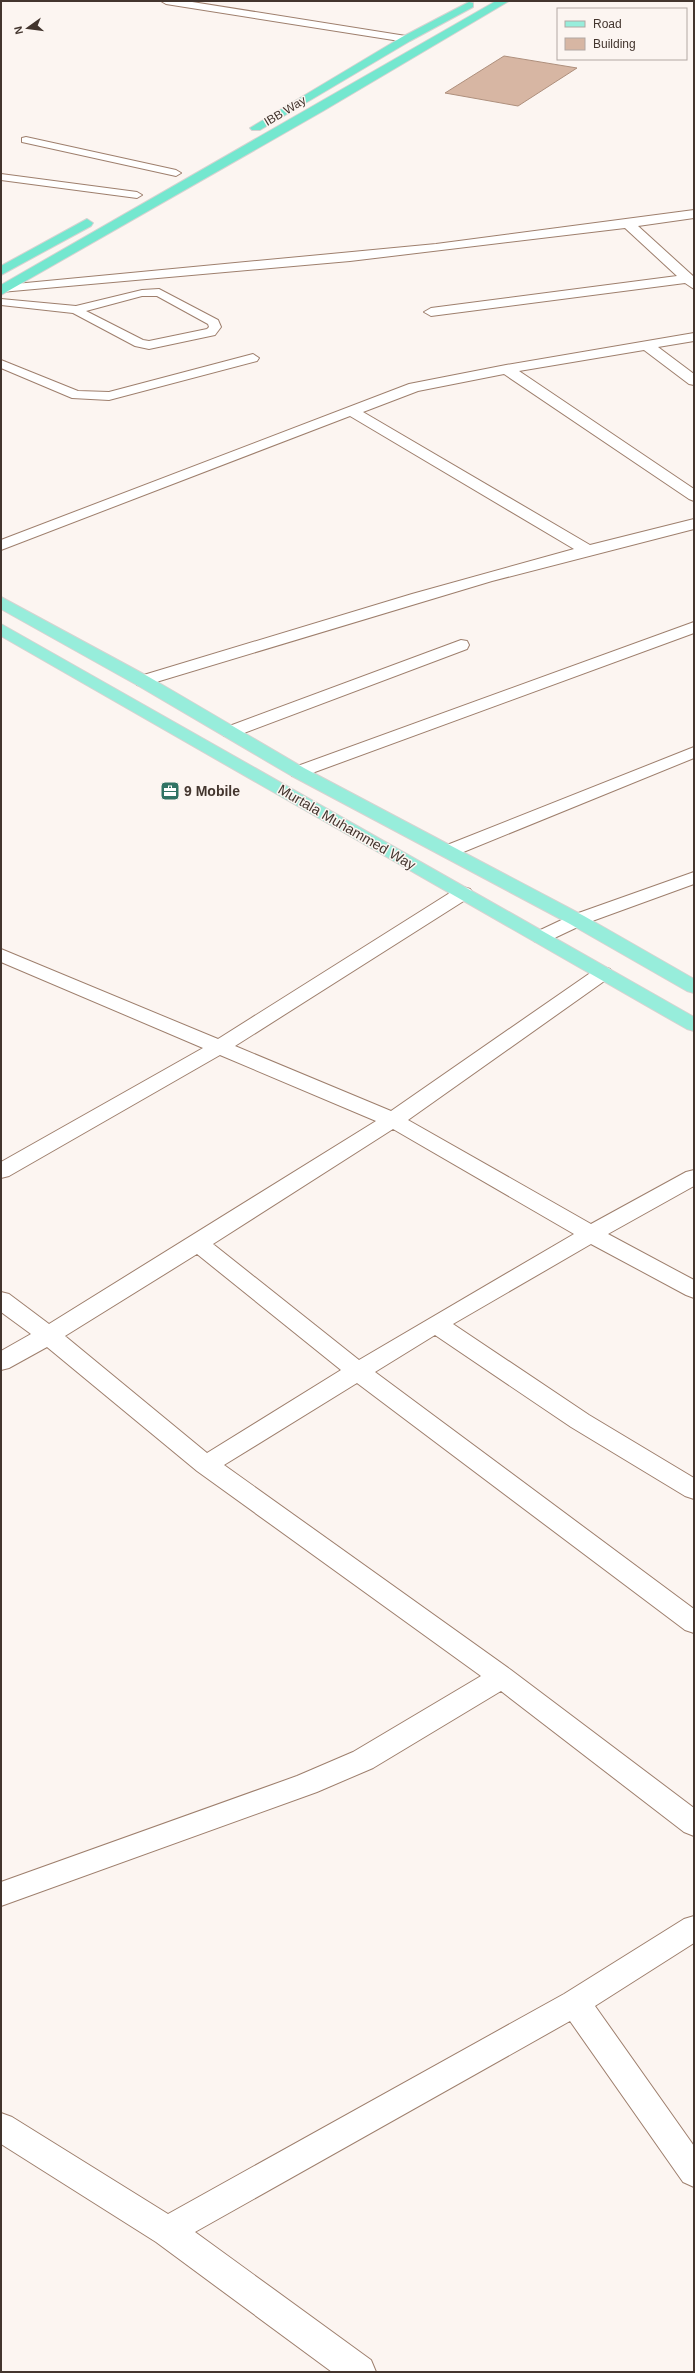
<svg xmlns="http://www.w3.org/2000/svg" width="695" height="2373" font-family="Helvetica,sans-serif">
  <rect width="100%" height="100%" fill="#fcf5f1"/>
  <path fill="#d7b6a3" stroke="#ae8f7c" d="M504,56L577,68L518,106L445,93Z"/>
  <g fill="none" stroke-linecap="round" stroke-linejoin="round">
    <g stroke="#9e7f6d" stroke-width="2">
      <path id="service" d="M26,137L176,170L181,173L176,176L22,142V138Z
        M1,174L137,192L142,195L137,198L1,180Z
        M159,289L218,320L221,327L215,335L149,349L135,346L73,313L1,305V299L76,306L142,290ZM142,296H157L208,324L209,327L207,329L149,341L143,340L86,311Z
        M253,354L259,358L257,361L109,400L72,398L1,368V360L78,391L109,392Z"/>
    </g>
    <g stroke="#9e7f6d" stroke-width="2">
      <path id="minor" d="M694,210V218L638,226L693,276L694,289L685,283L431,316L424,312L431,308L677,276L625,228L350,261L1,292V286L5,285L436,244Z
        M694,333V341L658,347L694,374V385L689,384L644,350L519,371L694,489V501L689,499L504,374L418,391L363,412L590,545L694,519V529L492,581L143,686L137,685L134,681L137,677L412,594L574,549L350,416L1,550V540L409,384L506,365Z
        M694,622V633L304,776H292L289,772L292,768Z
        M461,640L467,641L469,645L467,649L236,736H224L221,732L224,728Z
        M694,747V758L456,855H442L440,851L442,847Z
        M694,872V884L584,924L548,941L541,943L534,941L531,937L534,933L570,916Z
        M463,887L470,889L473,893L470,897L235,1046L391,1111L596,969L603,967L610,969L613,973L610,977L408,1120L591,1224L686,1172L694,1170V1186L608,1234L694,1280V1298L686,1295L591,1244L453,1324L589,1415L694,1478V1499L685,1496L571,1427L435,1335L375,1372L694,1609V1633L685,1630L357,1383L224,1465L511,1670L694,1808V1836L684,1832L501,1691L373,1768L317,1792L1,1906V1882L297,1776L353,1752L481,1676L197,1471L47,1347L9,1368L1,1370V1351L31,1334L1,1312V1292L9,1294L49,1324L376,1121L220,1055L9,1176L1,1178V1162L203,1048L1,962V949L218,1039L456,889ZM393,1129L574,1234L359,1360L213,1244ZM197,1254L341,1370L207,1453L65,1336Z
        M694,1916V1943L595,2006L694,2146V2187L683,2182L570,2021L195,2232L371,2360L376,2372H332L156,2242L1,2144V2113L12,2117L168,2214L564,1994L684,1919Z"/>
    </g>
    <g stroke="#9e7f6d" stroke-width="2">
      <path id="tertiary" d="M161,1H186L406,36L411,39L406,42L166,4Z"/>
    </g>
    <g stroke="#d6d3d1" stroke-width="2">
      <path id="primary" d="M1,597L149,677L304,768L584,916L694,979V993L687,991L570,924L292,776L137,685L1,609Z
        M1,624L694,1017V1031L687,1029L1,636Z"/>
    </g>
    <g stroke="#d6d3d1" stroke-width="2">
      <path id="trunk" d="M496,1H509L323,111L1,295V285Z
        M469,2L473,3V7L410,41L260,130H252L250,128L402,37Z
        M87,219L93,223L91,226L1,275V266Z"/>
    </g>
    <use href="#service" fill="#fff" fill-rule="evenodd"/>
    <use href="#minor" fill="#fff" fill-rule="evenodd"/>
    <use href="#tertiary" fill="#fff" fill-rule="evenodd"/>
    <use href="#primary" fill="#97eddb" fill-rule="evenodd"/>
    <use href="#trunk" fill="#74e7cf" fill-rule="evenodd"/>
  </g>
  <defs>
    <g id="office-square" transform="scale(1)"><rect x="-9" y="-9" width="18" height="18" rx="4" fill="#307364" stroke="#fcf5f1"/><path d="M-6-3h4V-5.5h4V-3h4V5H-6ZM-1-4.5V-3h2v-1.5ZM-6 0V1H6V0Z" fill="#fff"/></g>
  </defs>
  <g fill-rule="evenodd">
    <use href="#office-square" x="170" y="791"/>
  </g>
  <g text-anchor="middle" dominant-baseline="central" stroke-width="3" stroke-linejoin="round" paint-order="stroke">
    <g font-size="12" fill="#43352e" stroke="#fcf5f1">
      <text transform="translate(285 111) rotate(-31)">IBB Way</text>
    </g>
    <g font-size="14" font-weight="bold" fill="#43352e" stroke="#fcf5f1" text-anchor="start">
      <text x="184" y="791">9 Mobile</text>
    </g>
    <g font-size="14" fill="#43352e" stroke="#fcf5f1">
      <text transform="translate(347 827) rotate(30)">Murtala Muhammed Way</text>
    </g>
  </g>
  <rect width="695" height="2373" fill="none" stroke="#43352e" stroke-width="4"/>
  <rect x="557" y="8" width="130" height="52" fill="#fcf5f1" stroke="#b2a8a3"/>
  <rect x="565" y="21" width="20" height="6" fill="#97eddb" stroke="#b2a8a3"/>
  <text x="593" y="28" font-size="12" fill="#43352e">Road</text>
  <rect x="565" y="38" width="20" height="12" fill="#d7b6a3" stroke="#b2a8a3"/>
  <text x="593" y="48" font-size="12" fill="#43352e">Building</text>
  <g transform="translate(28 28) rotate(256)" stroke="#fcf5f1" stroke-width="3" paint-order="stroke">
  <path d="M0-3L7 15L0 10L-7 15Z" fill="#43352e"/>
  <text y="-6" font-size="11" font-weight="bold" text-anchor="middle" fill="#43352e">N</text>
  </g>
</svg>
